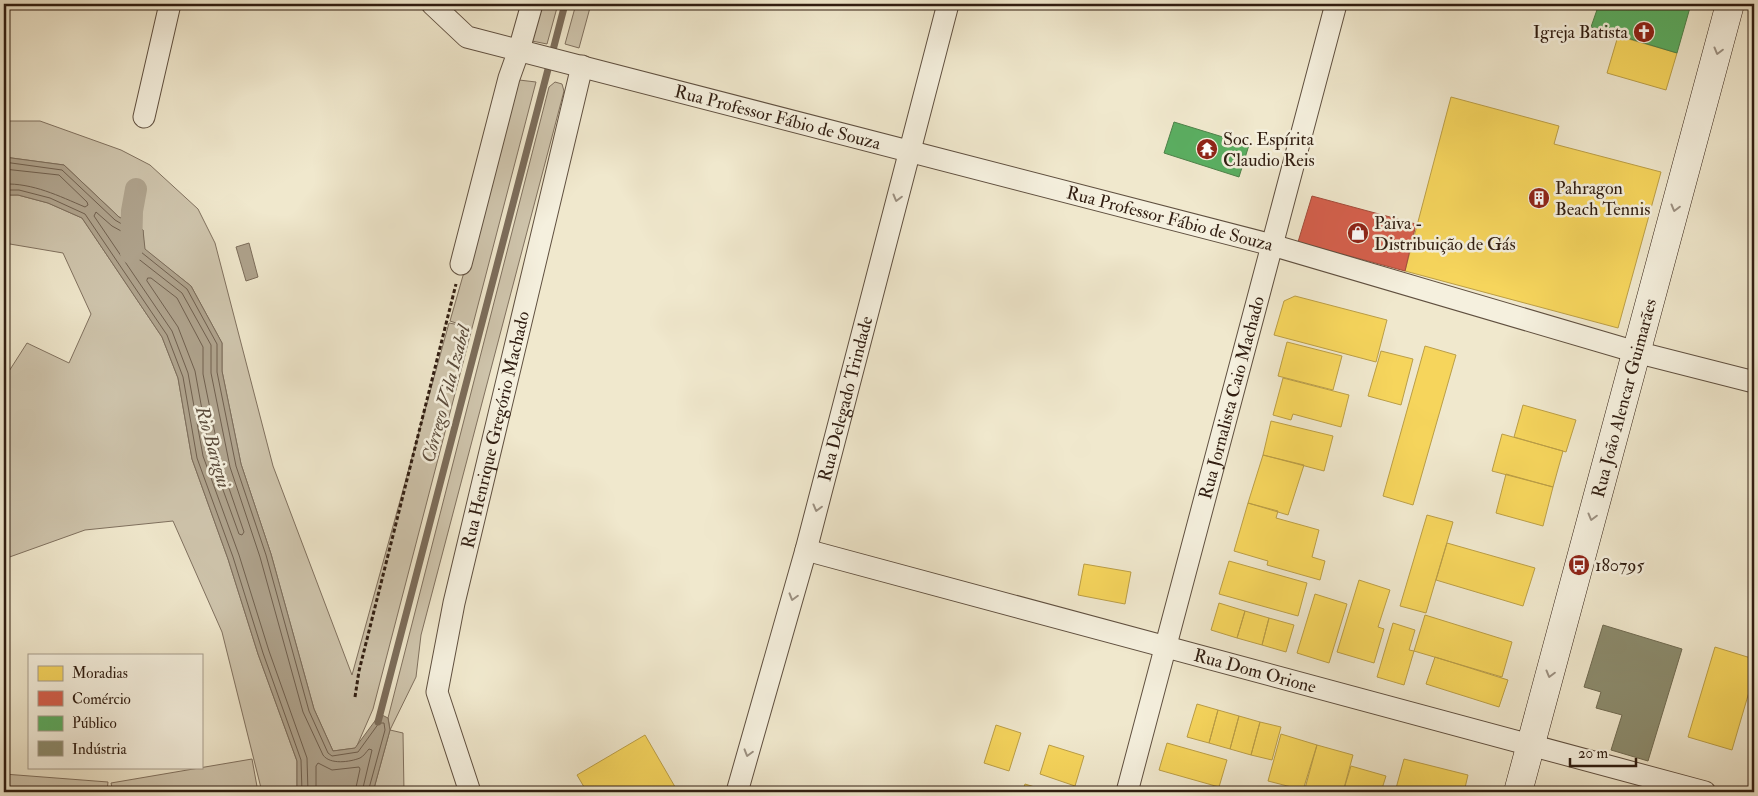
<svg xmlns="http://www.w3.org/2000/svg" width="1758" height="796" font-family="'IM FELL Double Pica',serif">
  <rect width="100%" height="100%" fill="#f0e8cd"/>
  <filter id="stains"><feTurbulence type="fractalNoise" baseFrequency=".004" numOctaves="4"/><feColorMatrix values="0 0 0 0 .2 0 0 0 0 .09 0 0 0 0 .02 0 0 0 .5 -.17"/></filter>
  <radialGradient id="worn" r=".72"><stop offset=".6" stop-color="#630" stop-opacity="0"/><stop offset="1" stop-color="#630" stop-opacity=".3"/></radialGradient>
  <path fill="#cfc5ad" stroke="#80715f" d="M543,4H558L547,44L532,41Z
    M576,4H591L579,48L565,44Z
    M519,80L536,82L373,709L356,748L333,751L314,709L271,554L241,464L222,371V343L191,286L144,249L143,230L119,217L64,165L4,157V121H40L121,150L150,165L198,209L215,243L273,466L352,675L449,323L465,326L450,321Z
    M555,82L562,84L564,91L421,635L416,677L390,730L403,733L404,792H373L390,730L388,718L549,87Z
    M4,195H18L48,203L82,218L162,337L178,378L192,459L228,559L258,654L297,761V792H262L222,632L173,521L85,530L4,559V379L27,343L69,363L91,314L63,253L4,243Z
    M252,759L258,792H113L111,783Z
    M4,774L108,782L107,792H4Z"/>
  <path fill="#afa38d" stroke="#7c6d5b" d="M4,157L64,165L119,217L143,230L145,249L191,286L222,343V371L241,464L271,554L314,709L333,751L355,748L380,714L388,718L390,730L373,792H297V761L258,654L228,559L192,459L178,378L162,337L82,218L48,203L18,195H4Z
    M249,243L258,277L246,281L236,247Z"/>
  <path fill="#f6d55c" stroke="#bb9e46" d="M1618,36L1677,53L1666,90L1607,73Z
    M1451,97L1559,126L1554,144L1661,172L1618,328L1405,271Z
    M1295,296L1387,320L1376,362L1274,335L1284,301Z
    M1287,342L1342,356L1333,390L1278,376Z
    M1425,346L1456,355L1413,505L1383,496Z
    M1381,351L1413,359L1401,405L1368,396Z
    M1283,378L1349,395L1341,427L1293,414L1291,420L1273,415Z
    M1523,405L1576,420L1566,452L1514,437Z
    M1271,421L1333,436L1324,471L1263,455Z
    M1502,434L1563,451L1553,487L1492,471Z
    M1263,455L1304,465L1288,515L1248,503Z
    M1506,474L1553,487L1543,526L1496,513Z
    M1248,503L1278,511L1276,518L1319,530L1312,557L1325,561L1320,580L1267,565L1268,561L1234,551Z
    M1427,515L1453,522L1426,613L1400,606Z
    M1447,543L1535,568L1523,606L1436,580Z
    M1229,561L1307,583L1298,616L1219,594Z
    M1084,564L1131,572L1125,604L1078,595Z
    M1359,580L1390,590L1378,627L1384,629L1374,663L1337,652Z
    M1315,594L1347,604L1329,663L1297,653Z
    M1219,603L1245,611L1237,638L1211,630Z
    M1245,611L1269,618L1262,645L1237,638Z
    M1425,615L1512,642L1502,677L1414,651Z
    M1269,618L1294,625L1286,652L1262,645Z
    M1393,623L1415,630L1409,650L1414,651L1404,685L1377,677Z
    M1715,647L1754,659V675L1732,750L1688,737Z
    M1435,657L1508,680L1499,707L1426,684Z
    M1197,704L1218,710L1209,743L1187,737Z
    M1218,710L1239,716L1230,749L1209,743Z
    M1239,716L1260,722L1251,755L1230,749Z
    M1260,722L1281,727L1272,760L1251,755Z
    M996,725L1021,733L1009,771L984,763Z
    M1281,734L1317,745L1303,790L1268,781Z
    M645,735L678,792H587L577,775Z
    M1167,743L1227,760L1219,787L1159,770Z
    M1049,745L1084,756L1075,786L1040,774Z
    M1317,745L1353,755L1343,792H1304Z
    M1404,759L1468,775L1464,792H1395Z
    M1351,766L1386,776L1381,792H1343Z
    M1025,784L1051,792H1022Z"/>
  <path fill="#d6604d" stroke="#a44c3b" d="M1312,196L1416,224L1405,271L1298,242Z"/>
  <path fill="#5aae61" stroke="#4d8249" d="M1599,4H1691L1677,53L1591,27Z
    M1174,122L1249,145L1239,177L1164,153Z"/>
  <path fill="#8c8c6e" stroke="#706b52" d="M1603,625L1682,649L1648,761L1611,750L1622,715L1596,708L1601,692L1584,687Z"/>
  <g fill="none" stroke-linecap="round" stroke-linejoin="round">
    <path stroke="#70604f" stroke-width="1" d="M4,162L62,170L115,220L137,233L141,252L187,289L217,344V372L236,466L266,555L309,711L328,753L332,756L358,752L379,723H384L385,730L368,792
      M4,169L59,175L87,202L88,205L85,207C59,196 33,183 4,184
      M4,190H19L50,198L85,214L167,335L183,377L197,458L233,557L263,653L301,760L302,792
      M148,278H151L177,298L203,347V374L222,468L244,532L242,535L239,534L210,454L195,371L178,327L147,281Z
      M308,792L307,758L269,651L239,555L203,456L188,373L172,331L94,216L96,212L112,226L132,237L134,251L136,257L182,293L211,345V373L230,467L260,557L303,712L323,755C330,765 350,762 360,758C364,756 366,752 369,749L372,750L362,792
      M316,792V766L318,763L332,770L359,767L360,769L355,792"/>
    <path stroke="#7c6d5b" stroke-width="7" d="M378,722L565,4"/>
    <path stroke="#afa38d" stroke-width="22" d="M131,253L132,211L136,189"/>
    <g stroke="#605040" stroke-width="23">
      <g id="street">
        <path id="s1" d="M432,4L467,37L1272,245L1636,352L1754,382"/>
        <path d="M144,117L170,4"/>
        <path d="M461,264L509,78L519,50L532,4"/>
        <path id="s2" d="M806,550L1705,792"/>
        <path id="s3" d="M470,792L437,692L454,603L582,66"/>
        <path id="s4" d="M737,792L806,550L948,4"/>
        <path id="s5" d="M1127,792L1336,4"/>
      </g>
    </g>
    <g stroke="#301d11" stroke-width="29">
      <g id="secondary">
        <path id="s6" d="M1518,792L1730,4"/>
      </g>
    </g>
    <path stroke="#301d11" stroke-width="3" stroke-dasharray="4 2.5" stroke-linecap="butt" d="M355,697L359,671L456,284"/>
    <use href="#street" stroke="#f5f0de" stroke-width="21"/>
    <use href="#secondary" stroke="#f5f0de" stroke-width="28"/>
  </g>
  <defs><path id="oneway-chevron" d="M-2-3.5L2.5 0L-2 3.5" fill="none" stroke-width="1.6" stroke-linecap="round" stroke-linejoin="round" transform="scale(1.25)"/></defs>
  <g stroke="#9c9182">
    <use href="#oneway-chevron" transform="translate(1718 51) rotate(105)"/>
    <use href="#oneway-chevron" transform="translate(897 198) rotate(105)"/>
    <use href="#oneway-chevron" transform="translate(1675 208) rotate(105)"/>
    <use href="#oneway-chevron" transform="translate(817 508) rotate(105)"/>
    <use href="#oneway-chevron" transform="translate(1592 517) rotate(105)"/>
    <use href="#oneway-chevron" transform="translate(793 597) rotate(106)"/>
    <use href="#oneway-chevron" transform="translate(1550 674) rotate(105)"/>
    <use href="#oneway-chevron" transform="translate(748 753) rotate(106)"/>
  </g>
  <defs>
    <g id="church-disc" transform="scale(1.125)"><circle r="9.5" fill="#8f2418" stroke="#f5f0de"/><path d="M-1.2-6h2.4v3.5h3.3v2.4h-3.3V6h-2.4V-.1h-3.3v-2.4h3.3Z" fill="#fff"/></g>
    <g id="temple-disc" transform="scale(1.125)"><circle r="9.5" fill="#8f2418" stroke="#f5f0de"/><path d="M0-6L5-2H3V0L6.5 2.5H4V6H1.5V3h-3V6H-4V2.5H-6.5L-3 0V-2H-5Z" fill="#fff"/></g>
    <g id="building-disc" transform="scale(1.125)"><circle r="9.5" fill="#8f2418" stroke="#f5f0de"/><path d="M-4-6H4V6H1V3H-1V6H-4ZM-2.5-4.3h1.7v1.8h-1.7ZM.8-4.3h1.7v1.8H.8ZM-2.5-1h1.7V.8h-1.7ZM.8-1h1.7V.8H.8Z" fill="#fff"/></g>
    <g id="shop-disc" transform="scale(1.125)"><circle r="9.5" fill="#8f2418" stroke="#f5f0de"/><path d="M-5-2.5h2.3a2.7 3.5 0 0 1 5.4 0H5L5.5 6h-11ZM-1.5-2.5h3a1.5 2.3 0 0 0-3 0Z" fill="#fff"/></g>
    <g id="bus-disc" transform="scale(1.125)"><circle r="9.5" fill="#8f2418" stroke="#f5f0de"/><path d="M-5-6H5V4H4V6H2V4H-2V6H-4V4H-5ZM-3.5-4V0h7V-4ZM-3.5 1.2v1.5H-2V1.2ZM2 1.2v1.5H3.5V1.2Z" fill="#fff"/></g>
  </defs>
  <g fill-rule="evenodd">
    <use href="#church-disc" x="1644" y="32"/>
    <use href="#temple-disc" x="1207" y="149"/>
    <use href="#building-disc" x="1539" y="198"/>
    <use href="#shop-disc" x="1358" y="233"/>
    <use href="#bus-disc" x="1579" y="565"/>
  </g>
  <g text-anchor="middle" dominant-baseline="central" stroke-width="5" stroke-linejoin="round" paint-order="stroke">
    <g font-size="18" fill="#301d11" stroke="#f5f0de" text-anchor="start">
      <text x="1628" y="32" text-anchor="end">Igreja Batista</text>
      <text x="1223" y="139">Soc. Espírita<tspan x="1223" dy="21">Claudio Reis</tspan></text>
      <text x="1555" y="188">Pahragon<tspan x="1555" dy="21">Beach Tennis</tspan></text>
      <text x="1374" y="223">Paiva -<tspan x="1374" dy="21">Distribuição de Gás</tspan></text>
      <text x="1595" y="565">180795</text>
    </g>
    <g font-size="18" fill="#301d11" stroke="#f5f0de">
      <text stroke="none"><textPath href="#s1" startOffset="369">Rua Professor Fábio de Souza</textPath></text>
      <text stroke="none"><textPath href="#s1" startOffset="774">Rua Professor Fábio de Souza</textPath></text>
      <text stroke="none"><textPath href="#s5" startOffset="408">Rua Jornalista Caio Machado</textPath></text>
      <text stroke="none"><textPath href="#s6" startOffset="408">Rua João Alencar Guimarães</textPath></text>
      <text stroke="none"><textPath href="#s4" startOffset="408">Rua Delegado Trindade</textPath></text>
      <text stroke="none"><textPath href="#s3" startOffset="374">Rua Henrique Gregório Machado</textPath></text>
      <text stroke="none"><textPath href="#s2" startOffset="465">Rua Dom Orione</textPath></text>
    </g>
    <g font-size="19" font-style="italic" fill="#5c4c3c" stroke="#f5f0de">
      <text transform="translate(446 394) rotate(-75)">Córrego Vila Izabel</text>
      <text transform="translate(213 447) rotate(74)">Rio Barigui</text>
    </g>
  </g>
  <rect width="1758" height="796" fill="none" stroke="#f0e8cd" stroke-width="20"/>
  <rect x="5" y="5" width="1748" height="786" fill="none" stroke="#301d11" stroke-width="2.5"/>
  <rect x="10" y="10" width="1738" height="776" fill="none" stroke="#301d11"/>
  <rect x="28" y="654" width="175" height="115" fill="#f5f0de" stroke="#a69c8c"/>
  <rect x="38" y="666" width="25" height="15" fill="#f6d55c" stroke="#a69c8c"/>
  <text x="72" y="678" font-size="15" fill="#301d11">Moradias</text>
  <rect x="38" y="691" width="25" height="15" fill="#d6604d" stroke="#a69c8c"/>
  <text x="72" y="704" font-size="15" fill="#301d11">Comércio</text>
  <rect x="38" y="716" width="25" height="15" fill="#5aae61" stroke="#a69c8c"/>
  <text x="72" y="728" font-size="15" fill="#301d11">Público</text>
  <rect x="38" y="741" width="25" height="15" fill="#8c8c6e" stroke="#a69c8c"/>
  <text x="72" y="754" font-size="15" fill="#301d11">Indústria</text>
  <path d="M1570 758v8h66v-8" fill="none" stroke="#301d11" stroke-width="2.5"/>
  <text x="1578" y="758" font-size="15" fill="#301d11" stroke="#f5f0de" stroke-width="4" paint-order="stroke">20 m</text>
  <rect width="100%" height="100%" filter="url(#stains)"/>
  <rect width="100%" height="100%" fill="url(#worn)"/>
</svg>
